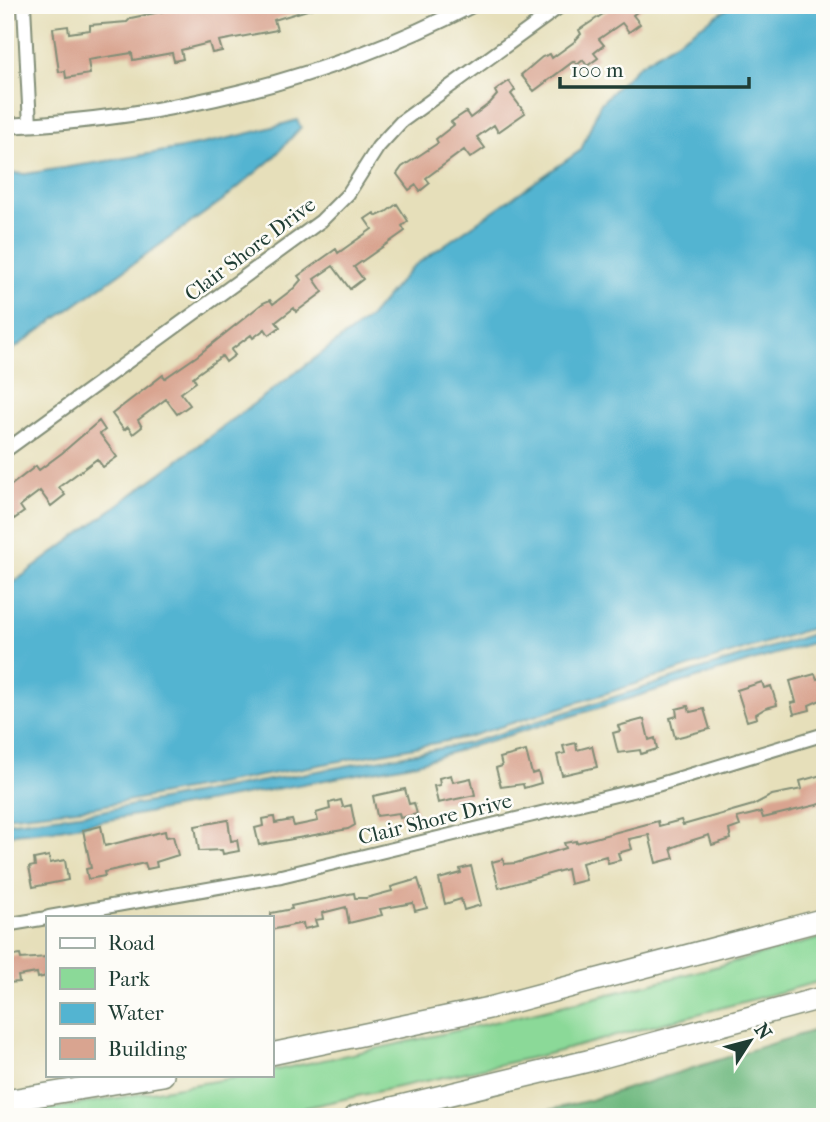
<svg xmlns="http://www.w3.org/2000/svg" width="830" height="1122" font-family="'IM FELL French Canon',serif">
  <rect width="100%" height="100%" fill="#fdfcf7"/>
  <filter id="ink" filterUnits="userSpaceOnUse"><feTurbulence type="fractalNoise" baseFrequency=".0143" numOctaves="2"/><feDisplacementMap in="SourceGraphic" scale="14" xChannelSelector="R" yChannelSelector="G"/><feConvolveMatrix kernelMatrix="1 2 1 2 8 2 1 2 1" color-interpolation-filters="sRGB"/></filter>
  <filter id="wash" filterUnits="userSpaceOnUse"><feTurbulence type="fractalNoise" baseFrequency=".00686" numOctaves="4" result="noise"/><feDisplacementMap in="SourceGraphic" scale="28" xChannelSelector="R" yChannelSelector="G"/><feGaussianBlur stdDeviation="1.57" result="paint"/><feColorMatrix in="noise" values="0 0 0 0 0 0 0 0 0 0 0 0 0 0 0 0 0 1.4 0 .05"/><feComposite in="paint" operator="in"/></filter>
  <g filter="url(#wash)">
    <rect width="100%" height="100%" fill="#e6dfba"/>
    <path fill="#8bd998" stroke="#558b66" stroke-width="2" d="M825,937V980L552,1053L263,1117H5L250,1075H271V1071C458,1033 642,988 825,937Z"/>
    <path fill="#70b980" stroke="#487b5a" stroke-width="2" d="M825,1027V1117H520L587,1101Z"/>
    <path fill="#53b4d1" stroke="#397882" stroke-width="2" d="M733,5H825V624L468,737L95,807L5,817V589L369,318L411,268L581,150L600,104L638,66Z
      M297,120L301,127L273,158L223,200L5,355V173L26,174C117,159 209,147 297,120Z
      M825,630V639L417,763L54,830L5,835V823L96,812L469,743Z"/>
    <g id="blocks">
      <path fill="#d9a490" d="M193,5L314,8L274,20L277,30L219,41L222,51L212,53L209,43L181,50L183,59L174,61L172,53L133,60L132,53L88,60L90,74L66,78L65,71L59,72L53,28L68,26L69,33L90,30V25L127,22L131,18Z
        M606,5H646L633,15L640,24L629,32L622,23L599,39L604,45L594,53L598,58L587,66L583,60L577,65L574,61L534,91L521,75L542,57L550,54L552,58L574,42L581,34L579,30L609,10Z
        M509,81L515,90L511,94L525,113L498,132L494,125L477,137L485,148L470,158L464,150L426,178L430,183L420,191L416,185L409,190L397,174L402,167L438,143L436,139L454,125L451,122L466,112L470,118L490,103L497,95L495,91Z
        M397,204L408,221L402,226L405,231L354,267L363,279L350,289L333,266L314,279L323,292L296,312L294,308L276,322L280,327L269,335L265,329L253,338L251,335L231,350L235,355L226,362L222,356L193,377L196,382L181,393L190,405L177,414L166,399L138,420L142,427L133,434L128,427L124,430L112,414L163,375L165,378L197,356L263,303L270,300L273,304L294,288L301,280L298,276L336,249L338,253L372,229L365,219L374,213L377,216L386,212Z
        M99,421L105,430L100,434L117,457L103,467L97,459L59,487L65,495L51,506L40,491L20,506L24,512L14,519L10,513L5,517V490L36,466L39,470L62,453Z
        M815,674L817,679L825,677V698L809,705L810,710L794,714L791,703L796,702L790,681Z
        M762,682L764,688L771,686L777,705L766,708L756,714L757,718L747,721L737,690Z
        M688,706L690,712L704,709L710,729L675,738L670,718L677,716L676,709Z
        M644,719L649,740L655,738L657,749L641,754L640,750L618,753L613,733L620,731L618,726Z
        M576,743L577,750L592,746L597,767L562,775L557,755L565,753L563,746Z
        M526,751L532,774L538,772L541,783L524,788L523,784L501,787L496,768L502,766L500,758Z
        M825,774V803L763,818L761,812L737,818L740,826L729,830L731,839L712,845L709,835L687,842L671,848L674,858L656,863L649,835L629,839L632,849L618,853L620,860L608,863L606,856L582,863L586,880L570,884L567,869L499,888L492,862L503,859L504,864L516,863L566,848L564,843L576,841V843L658,821L659,826L681,820L683,825L753,805L772,795L802,789L800,781Z
        M451,775L453,782L471,778L475,795L438,803L434,786L440,785L439,778Z
        M405,789L409,804L414,803L417,814L400,818L399,813L377,816L373,796Z
        M341,800L343,807L351,805L355,825L348,829L259,845L255,828L263,826L262,819L274,817L275,823L292,820L294,826L318,821L316,813L330,809L329,803Z
        M228,820L231,841L237,840L239,851L223,854L222,850L199,851L195,826Z
        M101,826L105,846L165,831L166,837L173,836L178,855L156,862L157,867L147,869L145,863L104,872L105,876L88,879L86,869L91,868L83,830Z
        M49,856L50,863L65,860L68,880L33,887L29,867L35,866L34,859Z
        M471,866L481,905L464,910L461,899L445,904L439,879L461,873L460,869Z
        M418,879L427,908L415,911L413,903L380,909L382,915L349,923L346,907L322,913L323,919L315,920L317,926L304,929L303,923L271,930V913L292,909L291,906L354,893L355,898H366L392,891L391,887Z
        M20,955L21,959L47,957V976L38,978L37,973L18,976L19,982L7,983L5,957Z"/>
    </g>
  </g>
  <g filter="url(#ink)">
    <use href="#blocks" fill-opacity="0" stroke="#828e77" stroke-width="2"/>
    <g fill="none" stroke-linecap="round" stroke-linejoin="round">
      <g stroke="#828e77" stroke-width="16">
        <path id="minor" d="M24,5L30,125
          M5,451L321,221L348,194L378,147L401,122L562,5
          M49,917L281,876L657,785L825,734
          M5,925L47,918"/>
      </g>
      <g stroke="#828e77" stroke-width="18">
        <path id="tertiary" d="M5,126C167,119 328,80 472,5"/>
      </g>
      <g stroke="#828e77" stroke-width="24">
        <path id="motorway" d="M271,1054L489,1008L825,919
          M5,1101L163,1075
          M355,1117L588,1061L825,997"/>
      </g>
      <use href="#minor" stroke="#fff" stroke-width="12"/>
      <use href="#tertiary" stroke="#fff" stroke-width="14"/>
      <use href="#motorway" stroke="#fff" stroke-width="21"/>
    </g>
  </g>
  <g text-anchor="middle" dominant-baseline="central" stroke-width="5" stroke-linejoin="round" paint-order="stroke">
    <g font-size="21" fill="#1f3d34" stroke="#fdfcf7">
      <text transform="translate(250 249) rotate(-37)">Clair Shore Drive</text>
      <text transform="translate(435 819) rotate(-14)">Clair Shore Drive</text>
    </g>
  </g>
  <rect width="830" height="1122" fill="none" stroke="#fdfcf7" stroke-width="28"/>
  <rect x="46" y="916" width="228" height="161" fill="#fdfcf7" stroke="#a4b0a9" stroke-width="2"/>
  <rect x="60" y="938" width="35" height="10" fill="#ffffff" stroke="#a4b0a9" stroke-width="2"/>
  <text x="108" y="950" font-size="21" fill="#1f3d34">Road</text>
  <rect x="60" y="968" width="35" height="21" fill="#8bd998" stroke="#a4b0a9" stroke-width="2"/>
  <text x="108" y="986" font-size="21" fill="#1f3d34">Park</text>
  <rect x="60" y="1003" width="35" height="21" fill="#53b4d1" stroke="#a4b0a9" stroke-width="2"/>
  <text x="108" y="1020" font-size="21" fill="#1f3d34">Water</text>
  <rect x="60" y="1038" width="35" height="21" fill="#d9a490" stroke="#a4b0a9" stroke-width="2"/>
  <text x="108" y="1056" font-size="21" fill="#1f3d34">Building</text>
  <g transform="translate(750 1041) rotate(54)" stroke="#fdfcf7" stroke-width="5" paint-order="stroke">
  <path d="M0-5L12 26L0 18L-12 26Z" fill="#1f3d34"/>
  <text y="-10" font-size="19" font-weight="bold" text-anchor="middle" fill="#1f3d34">N</text>
  </g>
  <path d="M560 77v10h189v-10" fill="none" stroke="#1f3d34" stroke-width="3.5"/>
  <text x="571" y="77" font-size="21" fill="#1f3d34" stroke="#fdfcf7" stroke-width="5" paint-order="stroke">100 m</text>
</svg>
